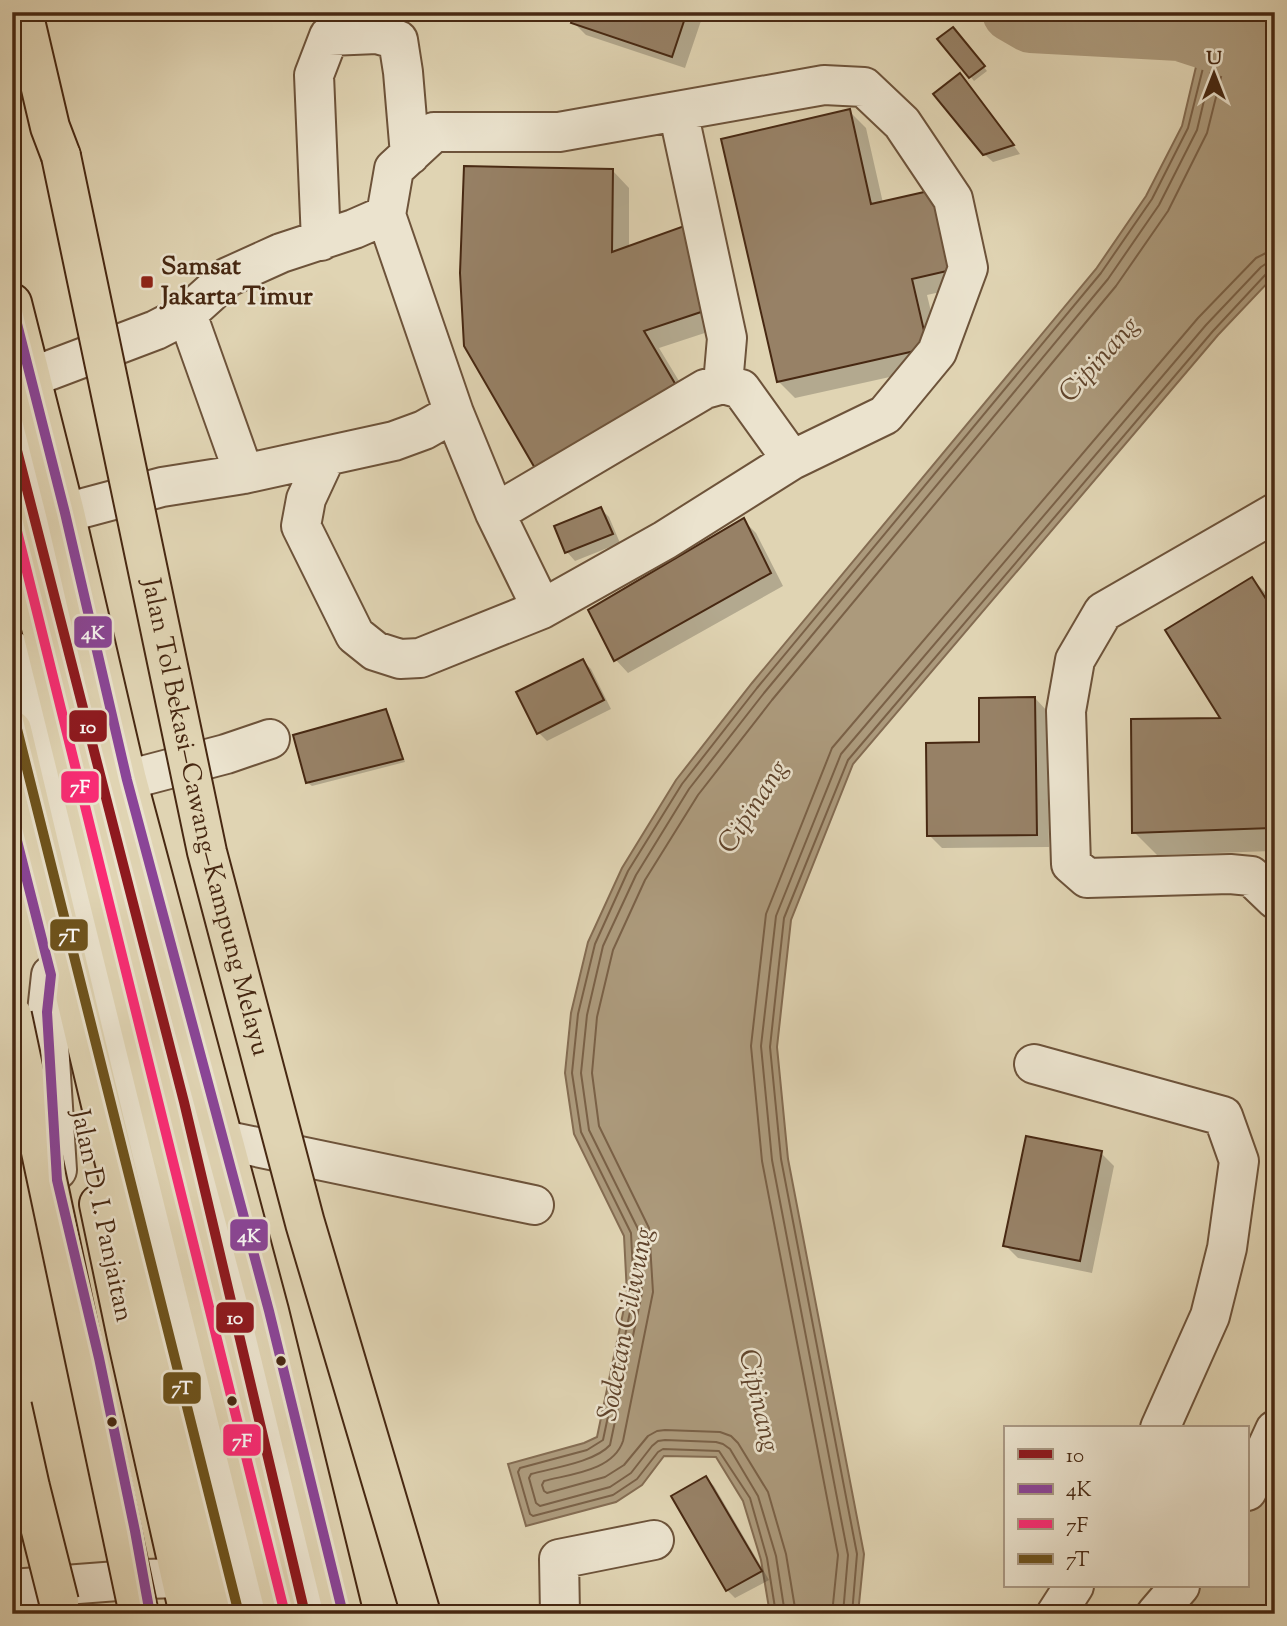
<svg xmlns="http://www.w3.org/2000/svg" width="1287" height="1626" font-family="'Sorts Mill Goudy',serif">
  <rect width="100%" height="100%" fill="#e0d4b3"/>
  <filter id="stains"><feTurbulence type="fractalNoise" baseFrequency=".00286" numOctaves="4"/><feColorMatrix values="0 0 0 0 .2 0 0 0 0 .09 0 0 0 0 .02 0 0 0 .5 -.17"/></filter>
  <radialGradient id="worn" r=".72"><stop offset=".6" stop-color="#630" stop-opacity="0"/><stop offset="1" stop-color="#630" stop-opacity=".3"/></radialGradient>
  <path fill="#c6b798" stroke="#867055" stroke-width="2" d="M1275,1414V1614H1173L1187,1586H1247V1469Z"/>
  <path fill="#ac9a7c" stroke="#846c52" stroke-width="2" d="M1216,12H1275V275L1218,335L853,764L791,920L777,1047L788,1159L864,1554L858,1614H770L761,1560L743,1501L716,1457L664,1456L642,1485L616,1502L526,1526L508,1464L584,1443L597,1437L627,1294L624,1236L574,1134L565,1073L571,1013L588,942L622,868L676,780L752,683L1096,269L1146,196L1182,126L1208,16Z"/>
  <path fill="#0003" d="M577,12H704L685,68L586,35L573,22Z
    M956,33L987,71L974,81L940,39Z
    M960,75L968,83L1020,154L993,162L984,154Z
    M849,111L866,128L883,203L976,284L927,295L944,365L795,398L778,381Z
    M613,171L629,188V248L723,327L659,348L696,409L562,497L545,481Z
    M601,509L609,517L620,543L575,561L567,552Z
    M744,521L756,533L783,586L628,673L616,660L590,610Z
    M1252,579L1275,602V851L1157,855L1134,832L1223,719Z
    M583,661L591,669L611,709L547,741L539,733Z
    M1035,698L1047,711L1049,847L942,848L929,835L981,744Z
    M385,711L389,714L405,762L312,786L308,783L295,737Z
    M1101,1153L1114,1166L1092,1273L1018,1258L1005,1245Z
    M706,1478L714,1486L769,1580L735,1598L727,1590Z"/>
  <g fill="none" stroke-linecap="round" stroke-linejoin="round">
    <path stroke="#7a6147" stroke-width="2" d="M776,1614L767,1558L750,1498L719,1451L663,1449L658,1452L637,1479L613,1495L533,1516L530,1514L518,1472L520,1468L587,1450L603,1440L634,1293L631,1233L581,1132L572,1073L578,1014L595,944L628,871L682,784L757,688L1101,273L1152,199L1188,128L1217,12
      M785,1614L776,1556L758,1496L730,1449L723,1444L716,1442L665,1440L658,1441L652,1446L631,1473L610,1487L540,1506L536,1503L529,1478L531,1474C553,1468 595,1462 610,1445L642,1293L639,1231L589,1130L581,1073L587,1015L603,946L636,875L689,789L764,693L1108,279L1159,205L1197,130L1225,12
      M796,1614L786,1554L768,1492L738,1443L731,1436L720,1432L665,1430L657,1431L648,1436L624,1465L605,1477L547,1493L544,1491L542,1485L544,1481C570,1474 613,1471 623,1441L653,1292L649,1228L599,1126L592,1073L597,1017L613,950L645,880L698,795L772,700L1116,286L1168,211L1207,133L1235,21L1236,12
      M832,1614L838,1555L762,1161L751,1046L766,914L832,748L1198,318L1256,258L1266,253L1275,252
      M843,1614L848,1555L772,1160L761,1046L776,916L841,754L1206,325L1261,267L1267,263L1275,262
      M852,1614L857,1554L781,1159L770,1047L784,918L848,760L1213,331L1267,273L1275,271"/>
    <path stroke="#ac9a7c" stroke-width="60" d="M1012,12L1031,23L1180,31L1275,62"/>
  </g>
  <path fill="#978166" stroke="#472812" stroke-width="2" d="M575,12H687L672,57L571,23Z
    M953,27L985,66L969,78L937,39Z
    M960,73L1014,145L983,155L933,94Z
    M850,109L871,204L942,188L960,268L912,279L928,348L777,382L721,139Z
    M464,166L613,169L612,252L687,225L707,310L644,331L680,392L543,482L464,346L460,273Z
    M601,507L613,534L565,553L554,526Z
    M744,518L771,573L614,661L588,610Z
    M1252,577L1275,613V828L1132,833L1131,719L1220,718L1165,630Z
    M583,659L604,700L537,734L516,692Z
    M1035,697L1037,835L927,836L926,743L979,742V698Z
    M386,709L403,759L306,783L293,735Z
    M1026,1136L1102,1151L1080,1261L1003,1246Z
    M706,1476L762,1571L726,1591L671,1496Z"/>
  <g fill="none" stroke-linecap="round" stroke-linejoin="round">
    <g stroke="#6d533a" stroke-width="42">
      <path id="minor" d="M678,111L727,338L723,384
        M321,241L314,75L329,36L377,34L398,40L403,72L410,155
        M187,314L244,474
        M32,377L156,330L187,314L228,277L281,253L354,229L386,215
        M12,430L184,1102L305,1614
        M326,456L306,499L301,526L355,635L375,651L400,659L420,658L542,609
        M65,513L162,487L244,474L394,441L424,430L454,413L495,513L542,609L665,540L792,460L885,415L937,352L968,268L953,199L902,123L864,87L824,85L559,132H434L394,169L386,215L454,413
        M495,513L705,389L723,384L741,389L792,460
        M1275,513L1103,612L1075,660L1066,711L1071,864L1087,878L1230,874L1251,876L1275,899
        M12,650L253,1614
        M127,780L226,754L270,739
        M51,975L47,1012L57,1170
        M1034,1064L1223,1116L1239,1161L1227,1248L1210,1316L1160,1428
        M223,1140L534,1205
        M1247,1491L1275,1430
        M12,1589L144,1579L181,1578
        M560,1614L559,1559L654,1540
        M1056,1614L1074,1586
        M1156,1614L1180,1586"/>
    </g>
    <g stroke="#472812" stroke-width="42">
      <path id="highway" d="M23,12L50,127L61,156
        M12,303L65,513L127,780L269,1311L343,1614
        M12,510L285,1614
        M12,730L177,1424L227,1614
        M99,1204L129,1347L189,1614"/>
    </g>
    <use href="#minor" stroke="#ebe3ce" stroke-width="38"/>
    <use href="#highway" stroke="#e0d4b3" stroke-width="38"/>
    <g stroke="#472812" stroke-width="42" stroke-linecap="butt">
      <g id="highway-bridge">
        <path id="s1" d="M61,156L207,852L305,1223L421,1614"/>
        <path d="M12,1015L139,1614"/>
        <path d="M12,1406L30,1487L59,1602"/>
      </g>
    </g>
    <use href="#highway-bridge" stroke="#e0d4b3" stroke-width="38"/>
    <g stroke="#ebe3ce" stroke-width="16">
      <path id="bus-1" d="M12,431L184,1102L305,1614"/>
    </g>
    <g stroke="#ebe3ce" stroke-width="16">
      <path id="bus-2" d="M12,304L65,513L127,780L269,1311L343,1614
        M12,821L51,975L47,1012L57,1180L99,1358L135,1531L150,1614"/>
    </g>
    <g stroke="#ebe3ce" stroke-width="16">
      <path id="bus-3" d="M12,511L285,1614"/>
    </g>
    <g stroke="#ebe3ce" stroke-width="16">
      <path id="bus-4" d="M12,709L239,1614"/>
    </g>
    <use href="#bus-1" stroke="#8e181e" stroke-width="10"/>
    <use href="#bus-2" stroke="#8a4598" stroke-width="10"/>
    <use href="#bus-3" stroke="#fa2b75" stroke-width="10"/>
    <use href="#bus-4" stroke="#6e531c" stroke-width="10"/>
  </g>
  <rect fill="#8f2418" stroke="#ebe3ce" stroke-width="2.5" x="140" y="275" width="14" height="14" rx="3.5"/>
  <g fill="#472812" stroke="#ebe3ce" stroke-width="2.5">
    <circle cx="281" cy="1361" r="6"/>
    <circle cx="232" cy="1401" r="6"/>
    <circle cx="112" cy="1422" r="6"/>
  </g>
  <g text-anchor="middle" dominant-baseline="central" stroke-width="5" stroke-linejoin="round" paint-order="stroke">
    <g font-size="26" font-weight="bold" fill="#472812" stroke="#ebe3ce" text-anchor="start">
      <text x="161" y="267">Samsat<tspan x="161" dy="30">Jakarta Timur</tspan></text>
    </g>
    <g font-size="26" fill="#472812" stroke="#ebe3ce">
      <text stroke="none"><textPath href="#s1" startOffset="677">Jalan Tol Bekasi–Cawang–Kampung Melayu</textPath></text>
      <text transform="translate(101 1216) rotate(78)">Jalan D. I. Panjaitan</text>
    </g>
    <g font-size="28" font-style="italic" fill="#60442c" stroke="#ebe3ce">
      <text transform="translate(1100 360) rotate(-48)">Cipinang</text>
      <text transform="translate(754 807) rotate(-57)">Cipinang</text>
      <text transform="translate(627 1324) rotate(-79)">Sodetan Ciliwung</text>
      <text transform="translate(758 1401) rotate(77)">Cipinang</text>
    </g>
  </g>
  <g stroke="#ebe3ce" stroke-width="2.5">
    <rect x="73" y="615" width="40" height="34" rx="7" fill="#8a4598"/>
    <rect x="68" y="709" width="40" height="34" rx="7" fill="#8e181e"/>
    <rect x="60" y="770" width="40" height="34" rx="7" fill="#fa2b75"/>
    <rect x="49" y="918" width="40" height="34" rx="7" fill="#6e531c"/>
    <rect x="229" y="1218" width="40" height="34" rx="7" fill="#8a4598"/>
    <rect x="215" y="1301" width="40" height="33" rx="7" fill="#8e181e"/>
    <rect x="162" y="1371" width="40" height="34" rx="7" fill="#6e531c"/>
    <rect x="222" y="1423" width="40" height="34" rx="7" fill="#fa2b75"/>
  </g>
  <g font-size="19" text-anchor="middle" font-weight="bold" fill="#fff">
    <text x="93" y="639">4K</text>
    <text x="88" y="733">10</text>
    <text x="80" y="793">7F</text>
    <text x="69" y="942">7T</text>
    <text x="249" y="1242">4K</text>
    <text x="235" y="1324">10</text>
    <text x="182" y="1394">7T</text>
    <text x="242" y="1447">7F</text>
  </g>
  <rect width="1287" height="1626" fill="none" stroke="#e0d4b3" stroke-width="42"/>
  <rect x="14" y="14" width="1259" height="1598" fill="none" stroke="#472812" stroke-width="3.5"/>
  <rect x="21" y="21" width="1245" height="1584" fill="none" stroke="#472812" stroke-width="2"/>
  <rect x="1004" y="1426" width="245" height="161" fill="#ebe3ce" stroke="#a99883" stroke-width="2"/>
  <rect x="1018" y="1449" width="35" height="10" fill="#8e181e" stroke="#a99883" stroke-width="2"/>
  <text x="1066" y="1462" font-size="21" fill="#472812">10</text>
  <rect x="1018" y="1484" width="35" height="10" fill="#8a4598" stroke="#a99883" stroke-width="2"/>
  <text x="1066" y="1496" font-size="21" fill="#472812">4K</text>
  <rect x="1018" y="1519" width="35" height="10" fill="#fa2b75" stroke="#a99883" stroke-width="2"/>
  <text x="1066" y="1532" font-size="21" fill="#472812">7F</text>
  <rect x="1018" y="1554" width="35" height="10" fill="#6e531c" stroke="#a99883" stroke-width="2"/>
  <text x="1066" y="1566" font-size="21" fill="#472812">7T</text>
  <g transform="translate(1214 74)" stroke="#ebe3ce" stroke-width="5" paint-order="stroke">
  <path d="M0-5L12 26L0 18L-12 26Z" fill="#472812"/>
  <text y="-10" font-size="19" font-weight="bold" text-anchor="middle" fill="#472812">U</text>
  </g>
  <rect width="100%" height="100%" filter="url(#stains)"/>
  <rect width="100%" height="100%" fill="url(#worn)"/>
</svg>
